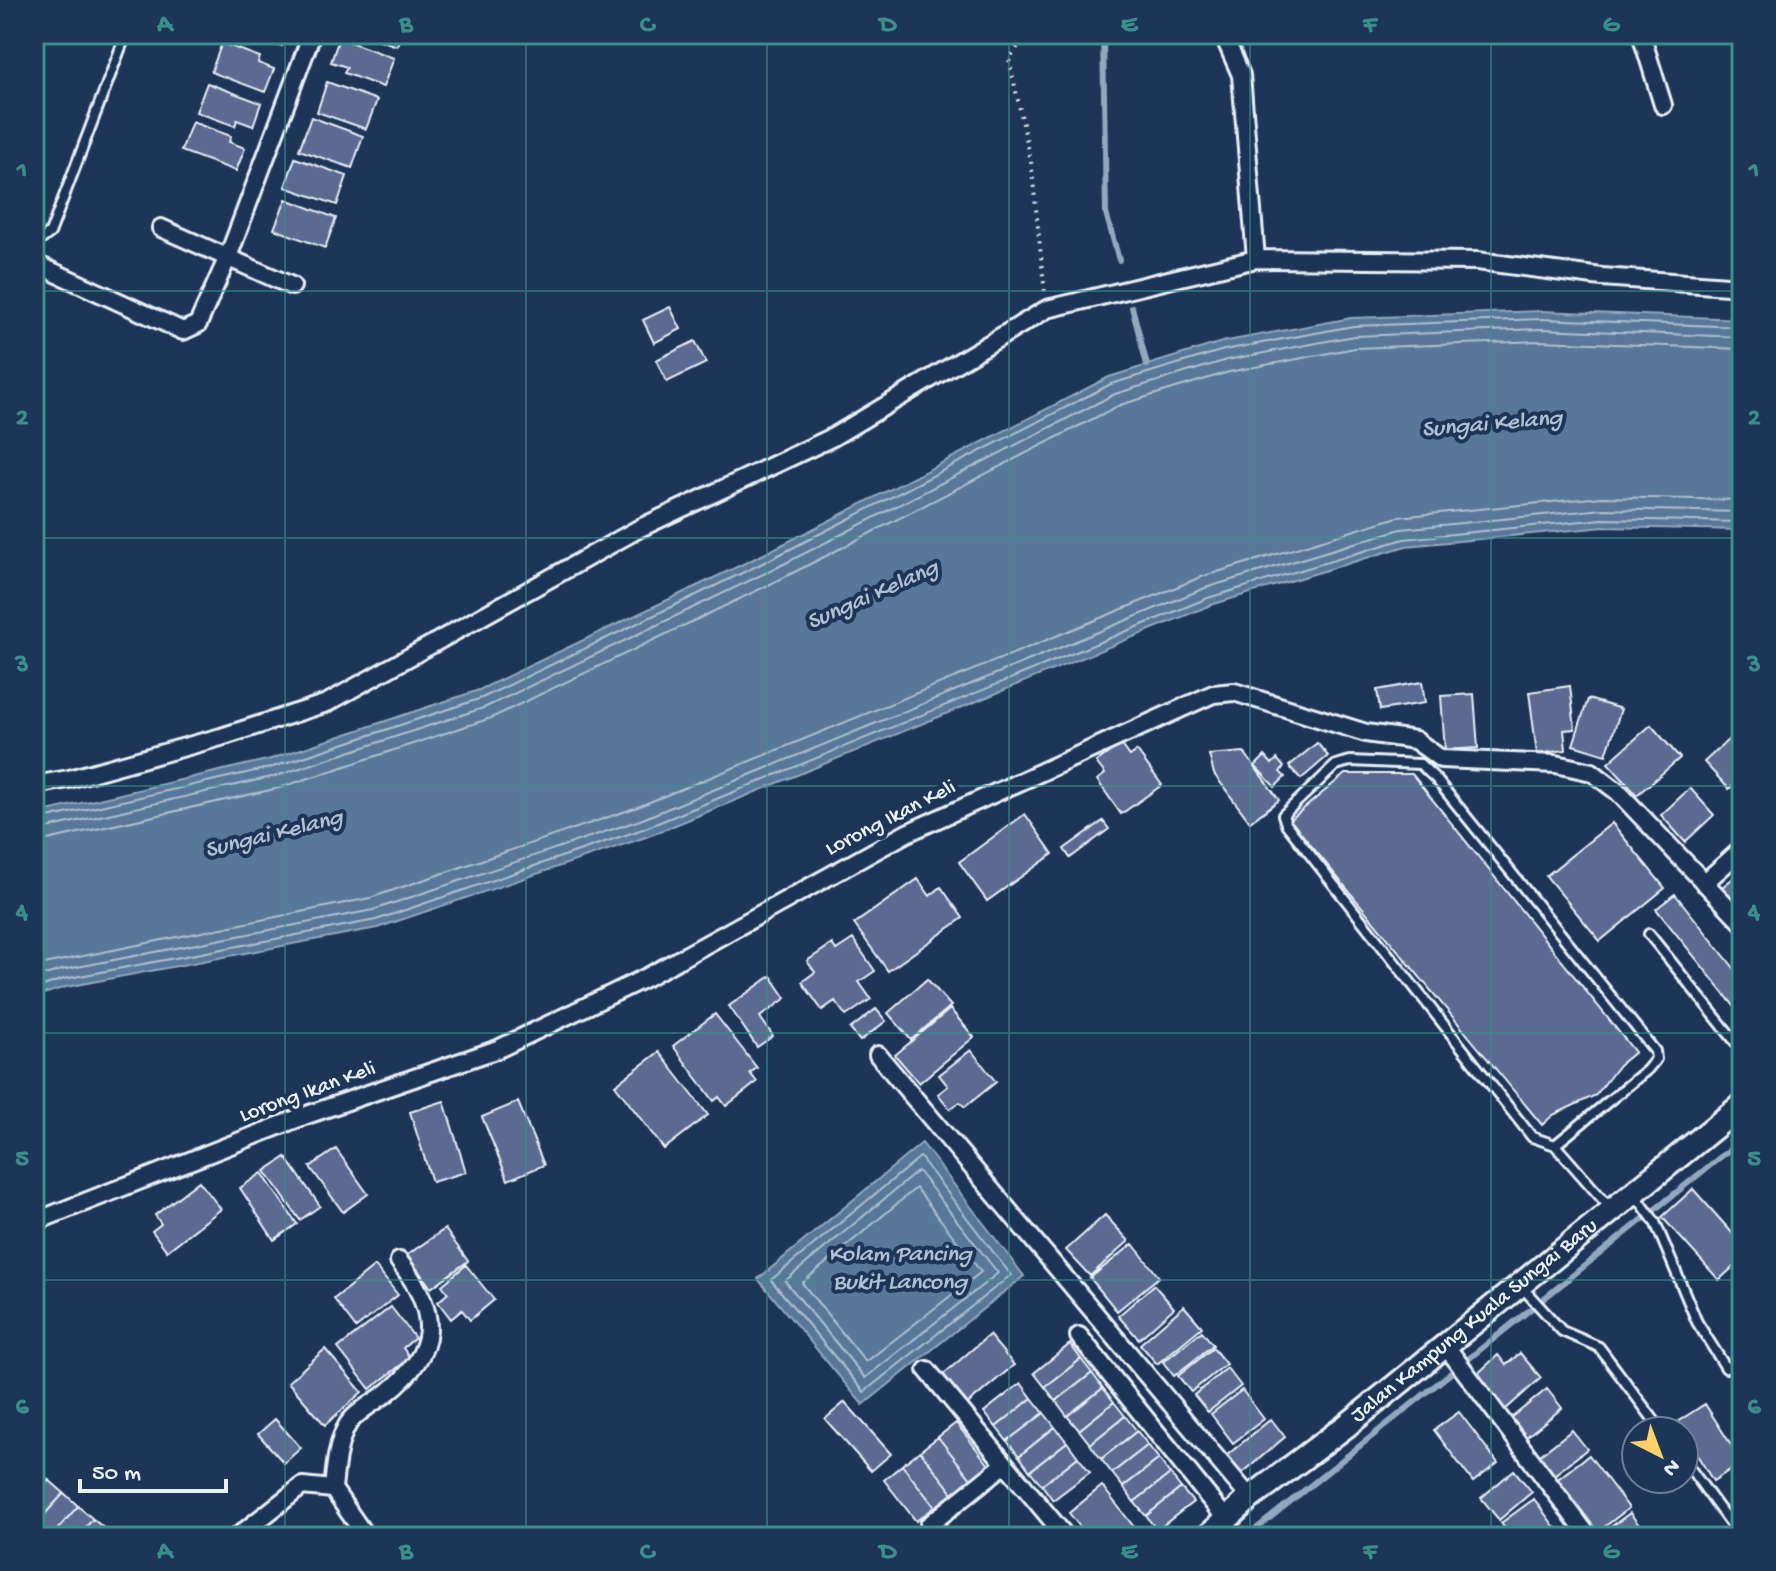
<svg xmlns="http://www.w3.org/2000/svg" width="1776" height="1571" font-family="'Gochi Hand',sans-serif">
  <rect width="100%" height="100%" fill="#1d3557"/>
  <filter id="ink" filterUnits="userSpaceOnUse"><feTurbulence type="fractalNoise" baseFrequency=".0125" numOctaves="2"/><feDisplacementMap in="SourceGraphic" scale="16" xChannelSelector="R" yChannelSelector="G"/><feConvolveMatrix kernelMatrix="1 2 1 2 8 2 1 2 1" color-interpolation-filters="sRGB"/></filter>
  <g filter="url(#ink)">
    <path fill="#587799" stroke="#92a8bf" stroke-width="2" d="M1541,311L1742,319V530L1604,527L1406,546L1211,605L646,837L377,928L66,987L34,997V814L271,759L479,690L766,553L1109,377L1222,342L1351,318Z
      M922,1143L1024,1276L863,1405L758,1279Z"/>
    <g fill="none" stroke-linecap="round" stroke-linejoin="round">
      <path stroke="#aec0d2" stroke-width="2" d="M34,821L273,767L482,698L769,560L1111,384L1224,350L1353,326L1541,319L1742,327
        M34,831L276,776L486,707L774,569L1115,394L1227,360L1354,336L1541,329L1742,337
        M34,843L279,788L491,718L779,580L1120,405L1229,372L1355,348L1541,341L1742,349
        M34,966L370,898L635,808L1201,577L1398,517L1602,497L1742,500
        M34,978L62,970L373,910L640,820L1205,588L1401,529L1603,509L1742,512
        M34,989L64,979L376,920L643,829L1208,598L1404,539L1603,519L1742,522
        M920,1157L1011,1275L864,1392L771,1280Z
        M918,1171L998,1273L865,1378L785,1281Z
        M916,1188L981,1272L866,1362L802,1283Z"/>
      <path stroke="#92a8bf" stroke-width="6" d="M1103,34L1106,213L1119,260
        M1132,307L1147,365
        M1246,1537L1738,1143"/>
    </g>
    <path fill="#5a6a91" stroke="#e8f1f8" stroke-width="2" d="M230,34H287L282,46L266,40L264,46Z
      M362,34H402L397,46Z
      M339,38L394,58L383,87L344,73L347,67L331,62Z
      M222,43L260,57L258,63L274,69L265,92L211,72Z
      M1733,46L1742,47V76L1731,75Z
      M327,82L377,100L366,129L317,112Z
      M207,83L261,103L253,126L237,120L235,126L196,112Z
      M311,117L363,136L352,168L299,150Z
      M192,122L231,136L229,142L245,148L236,171L181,151Z
      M295,158L347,176L337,205L285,187Z
      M286,199L336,218L325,248L274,229Z
      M670,307L681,329L654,343L643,320Z
      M695,341L706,363L667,382L656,360Z
      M1422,682L1425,703L1380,710L1377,690Z
      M1570,686L1575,729L1564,730L1566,750L1537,754L1529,692Z
      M1474,694L1478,748L1445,750L1441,696Z
      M1588,699L1621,709L1606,755L1573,745Z
      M1651,725L1680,758L1637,795L1608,763Z
      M1742,727V777L1729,789L1704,762Z
      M1317,743L1328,756L1301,779L1289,766Z
      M1121,744L1130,756L1137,751L1162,785L1121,814L1097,780L1105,774L1096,762Z
      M1244,752L1279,800L1250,822L1214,774L1209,755Z
      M1265,756L1272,764L1277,759L1284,767L1280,772L1285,777L1275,787L1255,766Z
      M1345,774H1412L1635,1052L1619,1065L1596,1095L1553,1115L1542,1125L1290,820Z
      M1690,788L1714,815L1685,842L1661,815Z
      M1025,814L1053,854L987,901L959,862Z
      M1103,821L1109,829L1070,858L1064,849Z
      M1612,823L1665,888L1600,941L1546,876Z
      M1742,871V913L1721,888Z
      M918,879L930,896L941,887L963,918L888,971L854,924Z
      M1675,894L1742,978V1016L1656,909Z
      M853,939L875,971L859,982L871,999L846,1016L835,1001L822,1010L802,982L815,972L807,961L832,944L836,950Z
      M771,976L786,998L760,1017L773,1036L757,1047L729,1006Z
      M927,979L951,1006L911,1040L888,1013Z
      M876,1009L886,1021L860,1041L850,1029Z
      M950,1009L974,1037L919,1083L895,1055Z
      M715,1014L757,1068L750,1073L757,1082L726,1106L719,1097L714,1101L673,1046Z
      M971,1050L996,1082L965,1107L960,1102L950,1109L938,1094L948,1086L939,1075Z
      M659,1052L708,1115L664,1149L615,1085Z
      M444,1101L466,1172L432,1182L410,1112Z
      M518,1102L544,1165L508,1180L482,1117Z
      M336,1149L368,1194L343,1212L310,1167Z
      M286,1157L320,1206L300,1220L265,1171Z
      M262,1173L297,1224L274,1240L240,1188Z
      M199,1181L221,1209L167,1251L152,1231L161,1224L155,1215Z
      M1693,1189L1742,1244V1259L1719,1280L1662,1217Z
      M1105,1215L1129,1241L1090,1276L1066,1250Z
      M445,1229L468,1261L431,1288L407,1255Z
      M1133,1244L1159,1277L1117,1311L1090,1278Z
      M466,1265L494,1300L470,1320L462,1310L451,1319L438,1302L448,1293L442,1285Z
      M375,1266L398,1295L356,1328L334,1299Z
      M1154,1285L1174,1308L1139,1339L1118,1316Z
      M1184,1306L1202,1327L1157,1364L1140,1344Z
      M391,1307L415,1338L403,1348L410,1358L370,1389L338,1348Z
      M1202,1331L1213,1345L1174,1376L1163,1362Z
      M989,1335L1014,1365L964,1407L939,1378Z
      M1070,1344L1081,1359L1045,1387L1034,1373Z
      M1213,1348L1226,1364L1191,1392L1178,1376Z
      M325,1349L362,1392L325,1425L288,1382Z
      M1520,1353L1541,1378L1505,1410L1475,1376L1498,1355L1506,1365Z
      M1081,1359L1092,1373L1056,1401L1045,1387Z
      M1227,1368L1241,1386L1208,1412L1194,1395Z
      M1092,1373L1103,1388L1067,1416L1056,1401Z
      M1021,1383L1032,1398L996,1427L984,1412Z
      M1103,1388L1114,1402L1079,1430L1067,1416Z
      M1547,1389L1562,1408L1525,1438L1510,1419Z
      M1242,1390L1264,1419L1233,1443L1211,1414Z
      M1032,1398L1044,1413L1007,1441L996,1427Z
      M845,1402L891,1454L871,1471L825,1419Z
      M1114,1402L1125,1416L1090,1444L1079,1430Z
      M1705,1404L1742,1462L1713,1481L1677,1422Z
      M1459,1412L1498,1463L1473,1482L1434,1430Z
      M1044,1413L1055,1427L1019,1456L1007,1441Z
      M1125,1416L1137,1431L1101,1459L1090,1444Z
      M275,1419L301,1448L284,1463L258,1434Z
      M1271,1419L1285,1437L1240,1475L1225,1457Z
      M956,1423L989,1465L971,1479L938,1437Z
      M1055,1427L1067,1442L1030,1471L1019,1456Z
      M1572,1430L1587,1449L1554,1475L1539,1456Z
      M1137,1431L1148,1445L1112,1473L1101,1459Z
      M938,1437L971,1479L953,1493L920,1451Z
      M1067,1442L1078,1457L1042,1485L1030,1471Z
      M1148,1445L1159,1459L1123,1487L1112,1473Z
      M920,1451L953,1493L935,1507L902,1465Z
      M1589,1455L1629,1508L1595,1534L1554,1482Z
      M1078,1457L1090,1472L1053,1500L1042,1485Z
      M1159,1459L1170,1474L1134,1502L1123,1487Z
      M902,1465L935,1507L916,1521L884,1480Z
      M34,1467L49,1480L34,1496Z
      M1514,1470L1532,1492L1499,1520L1481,1498Z
      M1170,1474L1181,1488L1146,1516L1134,1502Z
      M49,1480L64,1493L34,1526V1496Z
      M1102,1486L1138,1532L1132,1537H1088L1069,1513Z
      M1181,1488L1193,1502L1157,1530L1146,1516Z
      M64,1493L78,1506L51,1537H42L34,1526Z
      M1534,1499L1562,1537H1511L1501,1523Z
      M78,1506L93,1519L77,1537H51Z
      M1630,1513L1648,1537H1597Z
      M93,1519L108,1532L104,1537H77Z"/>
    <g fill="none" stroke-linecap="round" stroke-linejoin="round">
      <g stroke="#e8f1f8" stroke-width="14">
        <path id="lane" d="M34,245L50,233L126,34
          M1649,934L1742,1050
          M1555,1145L1532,1137L1286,824L1283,815L1336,765L1350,761L1420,764L1436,779L1655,1051L1656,1059L1647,1070L1555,1145L1611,1209
          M1634,1193L1655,1222L1697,1322L1726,1368
          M1520,1285L1562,1331L1599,1347L1662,1431
          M1684,1460L1740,1537"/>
      </g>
      <g stroke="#e8f1f8" stroke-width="22">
        <path id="street" d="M1223,34L1241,75L1256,259
          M1641,34L1663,105
          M161,228L292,286
          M34,263L183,331L198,324L228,257L312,34
          M34,785L69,779L221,737L327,703L640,528L833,437L1047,309L1256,259L1477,261L1602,277L1742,287
          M1704,883L1742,849
          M878,1055L1250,1498
          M34,1222L304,1116L498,1049L647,977L907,833L1213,694L1234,692L1366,733L1415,740L1441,759L1556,764L1592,772L1618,792L1742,922
          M1079,1336L1227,1520
          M1445,1345L1589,1537
          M927,1370L1066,1537
          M929,1525L1005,1464
          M237,1537L302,1486L333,1489
          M366,1537L333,1489C335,1469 337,1442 348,1424C356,1412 376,1401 387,1393C440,1351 439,1312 399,1261"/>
      </g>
      <g stroke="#e8f1f8" stroke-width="28">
        <g id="secondary">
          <path id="s1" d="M1207,1537L1250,1498L1346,1426L1742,1105"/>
        </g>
      </g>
      <path stroke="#e8f1f8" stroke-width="4" stroke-dasharray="2 6" stroke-linecap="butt" d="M1027,34L1009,59L1031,161L1045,294"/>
      <use href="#lane" stroke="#1d3557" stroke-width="8"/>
      <use href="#street" stroke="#1d3557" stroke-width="16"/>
      <use href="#secondary" stroke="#1d3557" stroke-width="22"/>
    </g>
  </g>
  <path fill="none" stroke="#3a8f8a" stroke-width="2" stroke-opacity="0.55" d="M285,34V1537M526,34V1537M767,34V1537M1009,34V1537M1250,34V1537M1491,34V1537M34,291H1742M34,538H1742M34,786H1742M34,1033H1742M34,1280H1742"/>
  <g text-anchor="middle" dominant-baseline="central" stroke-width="8" stroke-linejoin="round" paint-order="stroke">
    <g font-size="22" fill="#e8f1f8" stroke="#1d3557">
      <text transform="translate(891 819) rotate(-27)">Lorong Ikan Keli</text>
      <text transform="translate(308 1093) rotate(-20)">Lorong Ikan Keli</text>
      <text stroke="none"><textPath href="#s1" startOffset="344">Jalan Kampung Kuala Sungai Baru</textPath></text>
    </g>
    <g font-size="24" font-style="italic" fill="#aec0d2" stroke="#1d3557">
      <text transform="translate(1492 425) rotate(-5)">Sungai Kelang</text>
      <text transform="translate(873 596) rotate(-24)">Sungai Kelang</text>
      <text transform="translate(274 835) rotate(-14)">Sungai Kelang</text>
      <text x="900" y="1255">Kolam Pancing<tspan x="900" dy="28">Bukit Lancong</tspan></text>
    </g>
  </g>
  <rect width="1776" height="1571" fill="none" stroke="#1d3557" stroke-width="88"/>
  <g transform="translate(1660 1455) rotate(138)"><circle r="38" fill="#1d3557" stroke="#6e8097" stroke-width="2"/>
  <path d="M0-6L14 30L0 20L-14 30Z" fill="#ffd166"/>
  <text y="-12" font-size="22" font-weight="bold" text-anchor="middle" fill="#e8f1f8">N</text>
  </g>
  <path d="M80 1479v12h146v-12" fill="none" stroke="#e8f1f8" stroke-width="4"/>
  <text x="92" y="1479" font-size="24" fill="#e8f1f8" stroke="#1d3557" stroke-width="6" paint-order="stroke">50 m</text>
  <rect x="44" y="44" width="1688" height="1483" fill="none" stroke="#3a8f8a" stroke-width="3"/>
  <g font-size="26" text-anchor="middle" font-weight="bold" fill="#3a8f8a">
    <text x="165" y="31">A</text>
    <text x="406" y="31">B</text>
    <text x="647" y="31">C</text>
    <text x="888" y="31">D</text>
    <text x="1129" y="31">E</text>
    <text x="1370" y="31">F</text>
    <text x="1611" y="31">G</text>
    <text x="22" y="177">1</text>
    <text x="1754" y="177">1</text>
    <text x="22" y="424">2</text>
    <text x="1754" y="424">2</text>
    <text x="22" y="671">3</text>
    <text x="1754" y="671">3</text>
    <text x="22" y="918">4</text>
    <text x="1754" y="918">4</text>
    <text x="22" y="1165">5</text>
    <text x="1754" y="1165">5</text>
    <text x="22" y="1413">6</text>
    <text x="1754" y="1413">6</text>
    <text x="165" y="1558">A</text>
    <text x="406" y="1558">B</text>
    <text x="647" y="1558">C</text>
    <text x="888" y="1558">D</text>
    <text x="1129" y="1558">E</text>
    <text x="1370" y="1558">F</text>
    <text x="1611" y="1558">G</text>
  </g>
</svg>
